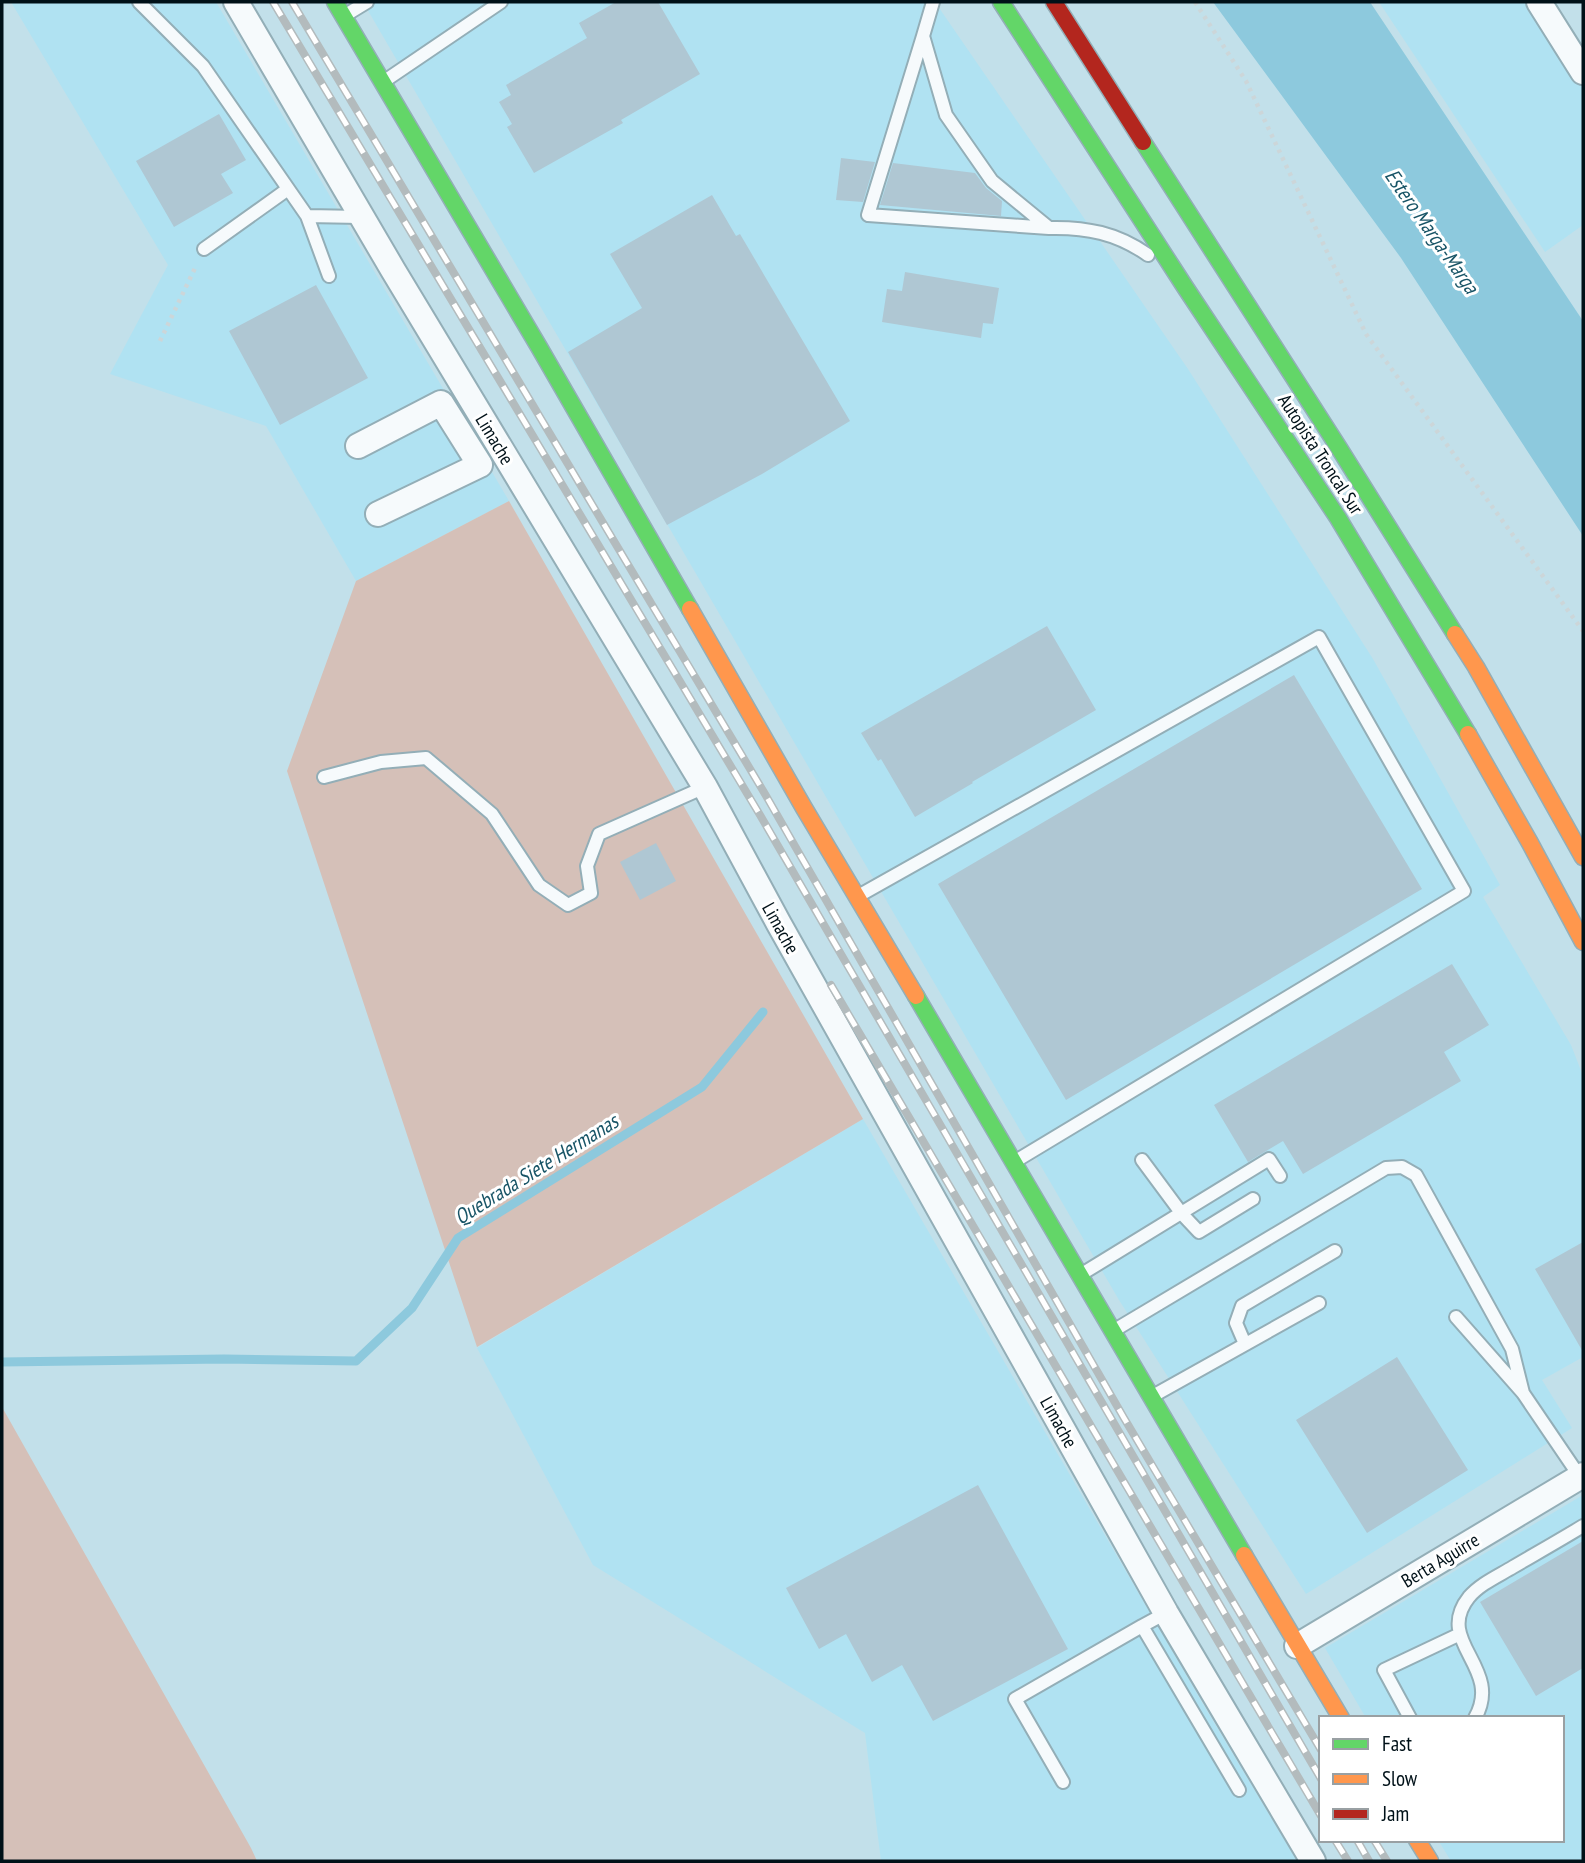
<svg xmlns="http://www.w3.org/2000/svg" width="1585" height="1863" font-family="'PT Sans Narrow',sans-serif">
  <rect width="100%" height="100%" fill="#c2e0ea"/>
  <path fill="#b0e2f2" d="M11,2H216L509,501L356,581L266,426L110,374L168,265Z
    M363,2H935L1188,369L1373,659L1500,885L1483,897L1571,1045L1583,1076V1357L1542,1380L1572,1428L1306,1594L1119,1300Z
    M1379,2H1553L1583,57V225L1545,252Z
    M863,1119L1206,1709L1297,1861H881L865,1733L593,1565L477,1348Z
    M1583,1495V1861H1451L1438,1840H1562V1718H1366L1325,1648Z"/>
  <path fill="#d5c0b8" d="M509,501L863,1119L477,1347L287,771L356,581Z
    M2,1407L251,1848L257,1861H2Z"/>
  <path fill="#8dc9dd" d="M1213,2H1370L1583,321V536L1401,258Z"/>
  <g fill="none" stroke-linecap="round" stroke-linejoin="round">
    <path stroke="#8dc9dd" stroke-width="9" d="M2,1362L224,1359L356,1361L412,1308L458,1238L702,1087L763,1012"/>
  </g>
  <path fill="#afc7d3" d="M616,2H658L700,74L621,120L623,123L534,173L507,127L512,124L499,102L511,95L506,85L587,38L579,23Z
    M219,114L246,160L221,174L233,193L174,227L136,161Z
    M841,158L875,162L863,202L836,200Z
    M893,163L975,173L986,188L1002,201L1001,216L880,205Z
    M712,195L736,236L740,234L850,421L762,474L667,525L568,352L642,308L610,254Z
    M905,272L999,288L993,324L983,323L981,338L882,322L887,289L902,291Z
    M316,285L368,378L280,425L229,331Z
    M1047,626L1096,710L972,782L973,783L915,817L881,759L878,761L861,733Z
    M1294,675L1422,889L1066,1100L938,884Z
    M656,843L676,881L640,900L620,862Z
    M1452,964L1489,1025L1444,1052L1461,1081L1303,1174L1283,1141L1248,1162L1214,1105Z
    M1583,1242V1352L1535,1269Z
    M1397,1357L1468,1470L1367,1533L1296,1420Z
    M978,1485L1068,1649L933,1721L902,1665L872,1682L846,1634L819,1649L786,1588Z
    M1583,1541V1668L1536,1696L1480,1602Z"/>
  <g fill="none" stroke-linecap="round" stroke-linejoin="round">
    <g stroke="#93aeb7" stroke-width="16">
      <path id="lane" d="M139,2L203,66L307,216L329,276
        M933,2L923,36L946,115L992,181L1049,228C1086,227 1117,233 1148,255
        M344,16L367,2
        M923,36L868,215L1049,228
        M383,82L501,2
        M307,216L361,217
        M204,249L288,189
        M324,777L381,762L426,758L492,814L539,885L568,905L591,893L587,866L599,834L705,787
        M860,895L1319,637L1464,891L1014,1162
        M1142,1160L1182,1214L1199,1232L1253,1199
        M1080,1275L1269,1159L1280,1176
        M1456,1317L1523,1393L1580,1477
        M1113,1331L1386,1168L1402,1167L1416,1175L1512,1349L1523,1393
        M1245,1344L1236,1323L1242,1306L1335,1251
        M1151,1397L1319,1303
        M1166,1613L1142,1626L1239,1790
        M1410,1718L1384,1670L1458,1635
        M1475,1718C1504,1667 1433,1642 1469,1597C1480,1584 1498,1576 1513,1567C1537,1553 1560,1540 1583,1526
        M1063,1782L1015,1699L1142,1626"/>
    </g>
    <g stroke="#93aeb7" stroke-width="28">
      <path id="street" d="M236,2L393,270L705,787L779,924L1166,1613L1313,1861
        M1539,2L1583,72
        M358,446L441,403L480,465L378,514
        M1297,1646L1583,1475"/>
    </g>
    <g stroke="#93aeb7" stroke-width="19">
      <path id="fast" d="M335,2L539,347L690,609
        M1001,2L1185,287L1338,518L1468,734
        M1143,142L1339,448L1455,634
        M916,996L1244,1555"/>
    </g>
    <g stroke="#93aeb7" stroke-width="19">
      <path id="slow" d="M690,609L804,808L916,996
        M1455,634L1476,667L1583,857
        M1468,734L1530,843L1583,942
        M1244,1555L1341,1718
        M1417,1840L1430,1861"/>
    </g>
    <g stroke="#93aeb7" stroke-width="19">
      <path id="jam" d="M1054,2L1143,142"/>
    </g>
    <path stroke="#ccd6d9" stroke-width="4.5" stroke-dasharray="3.5 5" stroke-linecap="butt" d="M1195,2L1246,81L1366,334L1583,631
      M160,341L196,266"/>
    <use href="#lane" stroke="#f6fafc" stroke-width="12"/>
    <use href="#street" stroke="#f6fafc" stroke-width="24"/>
    <use href="#fast" stroke="#63d668" stroke-width="16"/>
    <use href="#slow" stroke="#ff974d" stroke-width="16"/>
    <use href="#jam" stroke="#b3261e" stroke-width="16"/>
    <g stroke="#b3bbbd" stroke-width="8">
      <path id="rail" d="M273,2L760,815L1321,1779
        M292,2L765,794L1124,1418L1321,1750
        M831,985L1321,1816
        M1335,1840L1348,1861
        M1357,1840L1369,1861
        M1374,1840L1387,1861"/>
    </g>
    <use href="#rail" stroke="#fff" stroke-width="5" stroke-dasharray="16" stroke-linecap="butt"/>
  </g>
  <g text-anchor="middle" dominant-baseline="central" stroke-width="6" stroke-linejoin="round" paint-order="stroke">
    <g font-size="19" fill="#001118" stroke="#fff">
      <text transform="translate(495 439) rotate(59)">Limache</text>
      <text transform="translate(1321 454) rotate(57)">Autopista Troncal Sur</text>
      <text transform="translate(781 928) rotate(61)">Limache</text>
      <text transform="translate(1059 1422) rotate(61)">Limache</text>
      <text transform="translate(1440 1560) rotate(-31)">Berta Aguirre</text>
    </g>
    <g font-size="21" font-style="italic" fill="#185466" stroke="#fff">
      <text transform="translate(1432 231) rotate(55)">Estero Marga-Marga</text>
      <text transform="translate(536 1169) rotate(-32)">Quebrada Siete Hermanas</text>
    </g>
  </g>
  <rect width="1585" height="1863" fill="none" stroke="#001118" stroke-width="7"/>
  <rect x="1319" y="1716" width="245" height="126" fill="#ffffff" stroke="#99a0a3" stroke-width="2"/>
  <rect x="1333" y="1739" width="35" height="10" fill="#63d668" stroke="#99a0a3" stroke-width="2"/>
  <text x="1382" y="1751" font-size="21" fill="#001118">Fast</text>
  <rect x="1333" y="1774" width="35" height="10" fill="#ff974d" stroke="#99a0a3" stroke-width="2"/>
  <text x="1382" y="1786" font-size="21" fill="#001118">Slow</text>
  <rect x="1333" y="1809" width="35" height="10" fill="#b3261e" stroke="#99a0a3" stroke-width="2"/>
  <text x="1382" y="1821" font-size="21" fill="#001118">Jam</text>
</svg>
